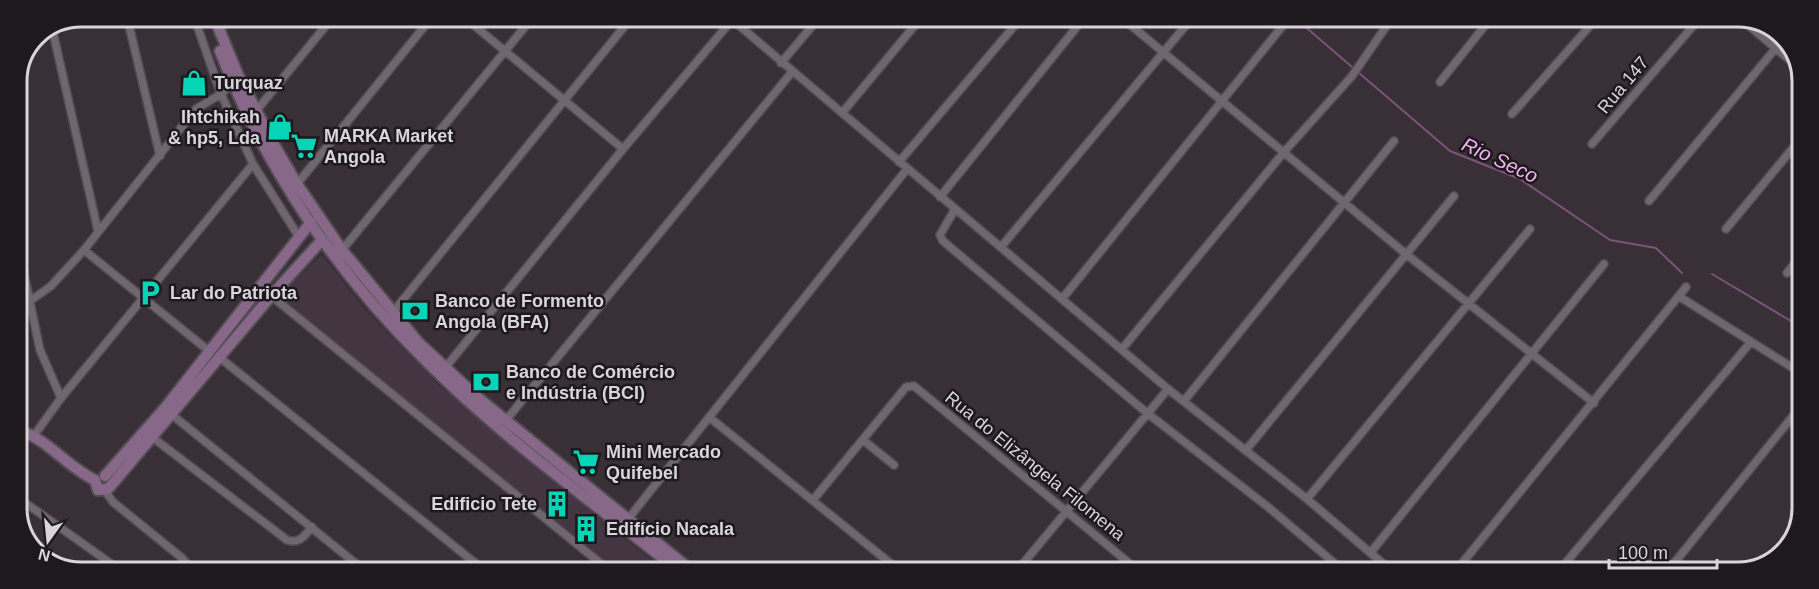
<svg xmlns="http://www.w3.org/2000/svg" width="1819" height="589" font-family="Helvetica,sans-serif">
  <rect width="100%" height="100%" fill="#382f37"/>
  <path fill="#433542" d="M320,256L324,257L367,312L442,388L664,571H615L285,301L283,291Z"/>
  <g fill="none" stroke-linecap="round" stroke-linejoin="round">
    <path stroke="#7b537b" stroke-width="2" d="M1295,18L1450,151L1520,179L1610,240L1656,248L1682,273
      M1712,274L1801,327"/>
    <g stroke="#534c53" stroke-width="10">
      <path id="street" d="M127,17L160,156
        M194,17L221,94L233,83
        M464,17L623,149
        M729,17L1168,389L1307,499L1393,572
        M1122,18L1406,254L1594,403
        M1741,19L1799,68
        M52,28L98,231
        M219,31L231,17
        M781,63L819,18
        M1440,82L1491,18
        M256,111L333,17
        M842,113L921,18
        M1512,114L1596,19
        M1592,144L1699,19
        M899,162L1021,18
        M297,184L432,17
        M940,197L1084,18
        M1649,201L1785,37
        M955,209L940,235L943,241L1147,413L1268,507L1345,572
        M1726,229L1802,137
        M17,240L40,350L61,398
        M1001,247L1192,18
        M84,250L209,351
        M342,250L533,17
        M1787,273L1801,255
        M259,286L610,571
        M1680,297L1801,373
        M1062,299L1289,18
        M30,301L51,286L84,250L196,109L221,94L253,164L299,237
        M393,312L632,17
        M1122,349L1284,152L1352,76L1392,18
        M219,357L485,571
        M445,368L623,149L732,20
        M1184,401L1394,141
        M171,414L365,571
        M709,417L900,571
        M506,420L792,72
        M33,437L61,398L253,164
        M152,437L287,540C300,544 304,536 312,527
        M863,440L894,465
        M1246,450L1454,196
        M105,491L113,502L182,558L193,570
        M17,497L120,570
        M1307,499L1530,229
        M813,500L906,387L914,386L1140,572
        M628,519L907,169
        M1371,552L1604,264
        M1016,572L1168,389
        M1455,572L1686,287
        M1558,572L1750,343
        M1667,572L1801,406"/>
    </g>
    <g stroke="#534c53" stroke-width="14">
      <path id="secondary" d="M214,17L238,75L273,143L297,184L342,250L418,342L477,397L692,571
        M220,51C264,166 336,272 424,359C501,437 593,502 679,571
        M17,430C46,437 68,468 95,480
        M105,476L165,408L311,222
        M95,480L98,490L108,489L271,296L322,240"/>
    </g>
    <use href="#street" stroke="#6f666f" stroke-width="7"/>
    <use href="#secondary" stroke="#886888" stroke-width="10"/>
  </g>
  <defs>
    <g id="shop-bare" transform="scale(2.07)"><path d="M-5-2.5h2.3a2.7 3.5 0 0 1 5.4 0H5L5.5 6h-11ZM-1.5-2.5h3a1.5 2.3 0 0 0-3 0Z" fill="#05d5b6" stroke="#1d191c" stroke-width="2.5" paint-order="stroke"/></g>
    <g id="supermarket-bare" transform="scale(2.07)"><path d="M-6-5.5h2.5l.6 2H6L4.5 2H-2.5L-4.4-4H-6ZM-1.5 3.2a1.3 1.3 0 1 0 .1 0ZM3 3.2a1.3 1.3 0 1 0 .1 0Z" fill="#05d5b6" stroke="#1d191c" stroke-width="2.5" paint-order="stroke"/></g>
    <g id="parking-bare" transform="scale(2.07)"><path d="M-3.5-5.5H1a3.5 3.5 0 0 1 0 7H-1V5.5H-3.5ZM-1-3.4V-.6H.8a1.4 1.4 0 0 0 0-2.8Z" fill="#05d5b6" stroke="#1d191c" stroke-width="2.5" paint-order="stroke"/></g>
    <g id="bank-bare" transform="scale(2.07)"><path d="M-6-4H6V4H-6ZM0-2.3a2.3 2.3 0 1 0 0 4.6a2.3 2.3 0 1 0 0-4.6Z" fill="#05d5b6" stroke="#1d191c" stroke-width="2.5" paint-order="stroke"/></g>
    <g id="building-bare" transform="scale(2.07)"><path d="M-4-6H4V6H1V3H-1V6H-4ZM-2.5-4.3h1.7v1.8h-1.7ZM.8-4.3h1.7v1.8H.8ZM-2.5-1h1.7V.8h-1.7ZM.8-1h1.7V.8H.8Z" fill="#05d5b6" stroke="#1d191c" stroke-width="2.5" paint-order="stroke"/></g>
  </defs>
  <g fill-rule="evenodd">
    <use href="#shop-bare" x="194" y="83"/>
    <use href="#shop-bare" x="280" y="127"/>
    <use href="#supermarket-bare" x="304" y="146"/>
    <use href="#parking-bare" x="150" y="293"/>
    <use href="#bank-bare" x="415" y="311"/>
    <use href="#bank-bare" x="486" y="382"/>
    <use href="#supermarket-bare" x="586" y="462"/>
    <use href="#building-bare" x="557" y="504"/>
    <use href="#building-bare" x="586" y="529"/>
  </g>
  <g text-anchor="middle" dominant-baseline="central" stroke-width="5" stroke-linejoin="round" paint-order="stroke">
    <g font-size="18" font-weight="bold" fill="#dad5da" stroke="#1d191c" text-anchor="start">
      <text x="214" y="83">Turquaz</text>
      <text x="260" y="117" text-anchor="end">Ihtchikah<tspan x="260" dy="21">&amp; hp5, Lda</tspan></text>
      <text x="324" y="136">MARKA Market<tspan x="324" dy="21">Angola</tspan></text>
      <text x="170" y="293">Lar do Patriota</text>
      <text x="435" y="301">Banco de Formento<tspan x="435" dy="21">Angola (BFA)</tspan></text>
      <text x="506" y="372">Banco de Comércio<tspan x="506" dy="21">e Indústria (BCI)</tspan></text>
      <text x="606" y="452">Mini Mercado<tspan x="606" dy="21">Quifebel</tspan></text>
      <text x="537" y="504" text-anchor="end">Edificio Tete</text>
      <text x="606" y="529">Edifício Nacala</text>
    </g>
    <g font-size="18" fill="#dad5da" stroke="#1d191c">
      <text transform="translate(1623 85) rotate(-50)">Rua 147</text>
      <text transform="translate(1035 466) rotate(39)">Rua do Elizângela Filomena</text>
    </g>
    <g font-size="20" font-style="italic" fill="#f3b4f2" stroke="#1d191c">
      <text transform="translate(1500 160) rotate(25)">Rio Seco</text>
    </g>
  </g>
  <path d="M0 0H1819V589H0ZM81 27H1738A54 54 0 0 1 1792 81V508A54 54 0 0 1 1738 562H81A54 54 0 0 1 27 508V81A54 54 0 0 1 81 27Z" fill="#1d191c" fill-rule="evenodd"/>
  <path fill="none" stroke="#dad5da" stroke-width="3" d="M81 27H1738A54 54 0 0 1 1792 81V508A54 54 0 0 1 1738 562H81A54 54 0 0 1 27 508V81A54 54 0 0 1 81 27Z"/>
  <g transform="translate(48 541) rotate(195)" stroke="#1d191c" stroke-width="4.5" paint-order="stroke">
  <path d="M0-4.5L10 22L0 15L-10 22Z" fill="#dad5da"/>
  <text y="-9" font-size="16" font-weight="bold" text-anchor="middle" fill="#dad5da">N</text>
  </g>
  <path d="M1609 559v9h108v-9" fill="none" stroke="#dad5da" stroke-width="3"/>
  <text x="1618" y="559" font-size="18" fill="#dad5da" stroke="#1d191c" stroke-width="4.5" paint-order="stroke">100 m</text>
</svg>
